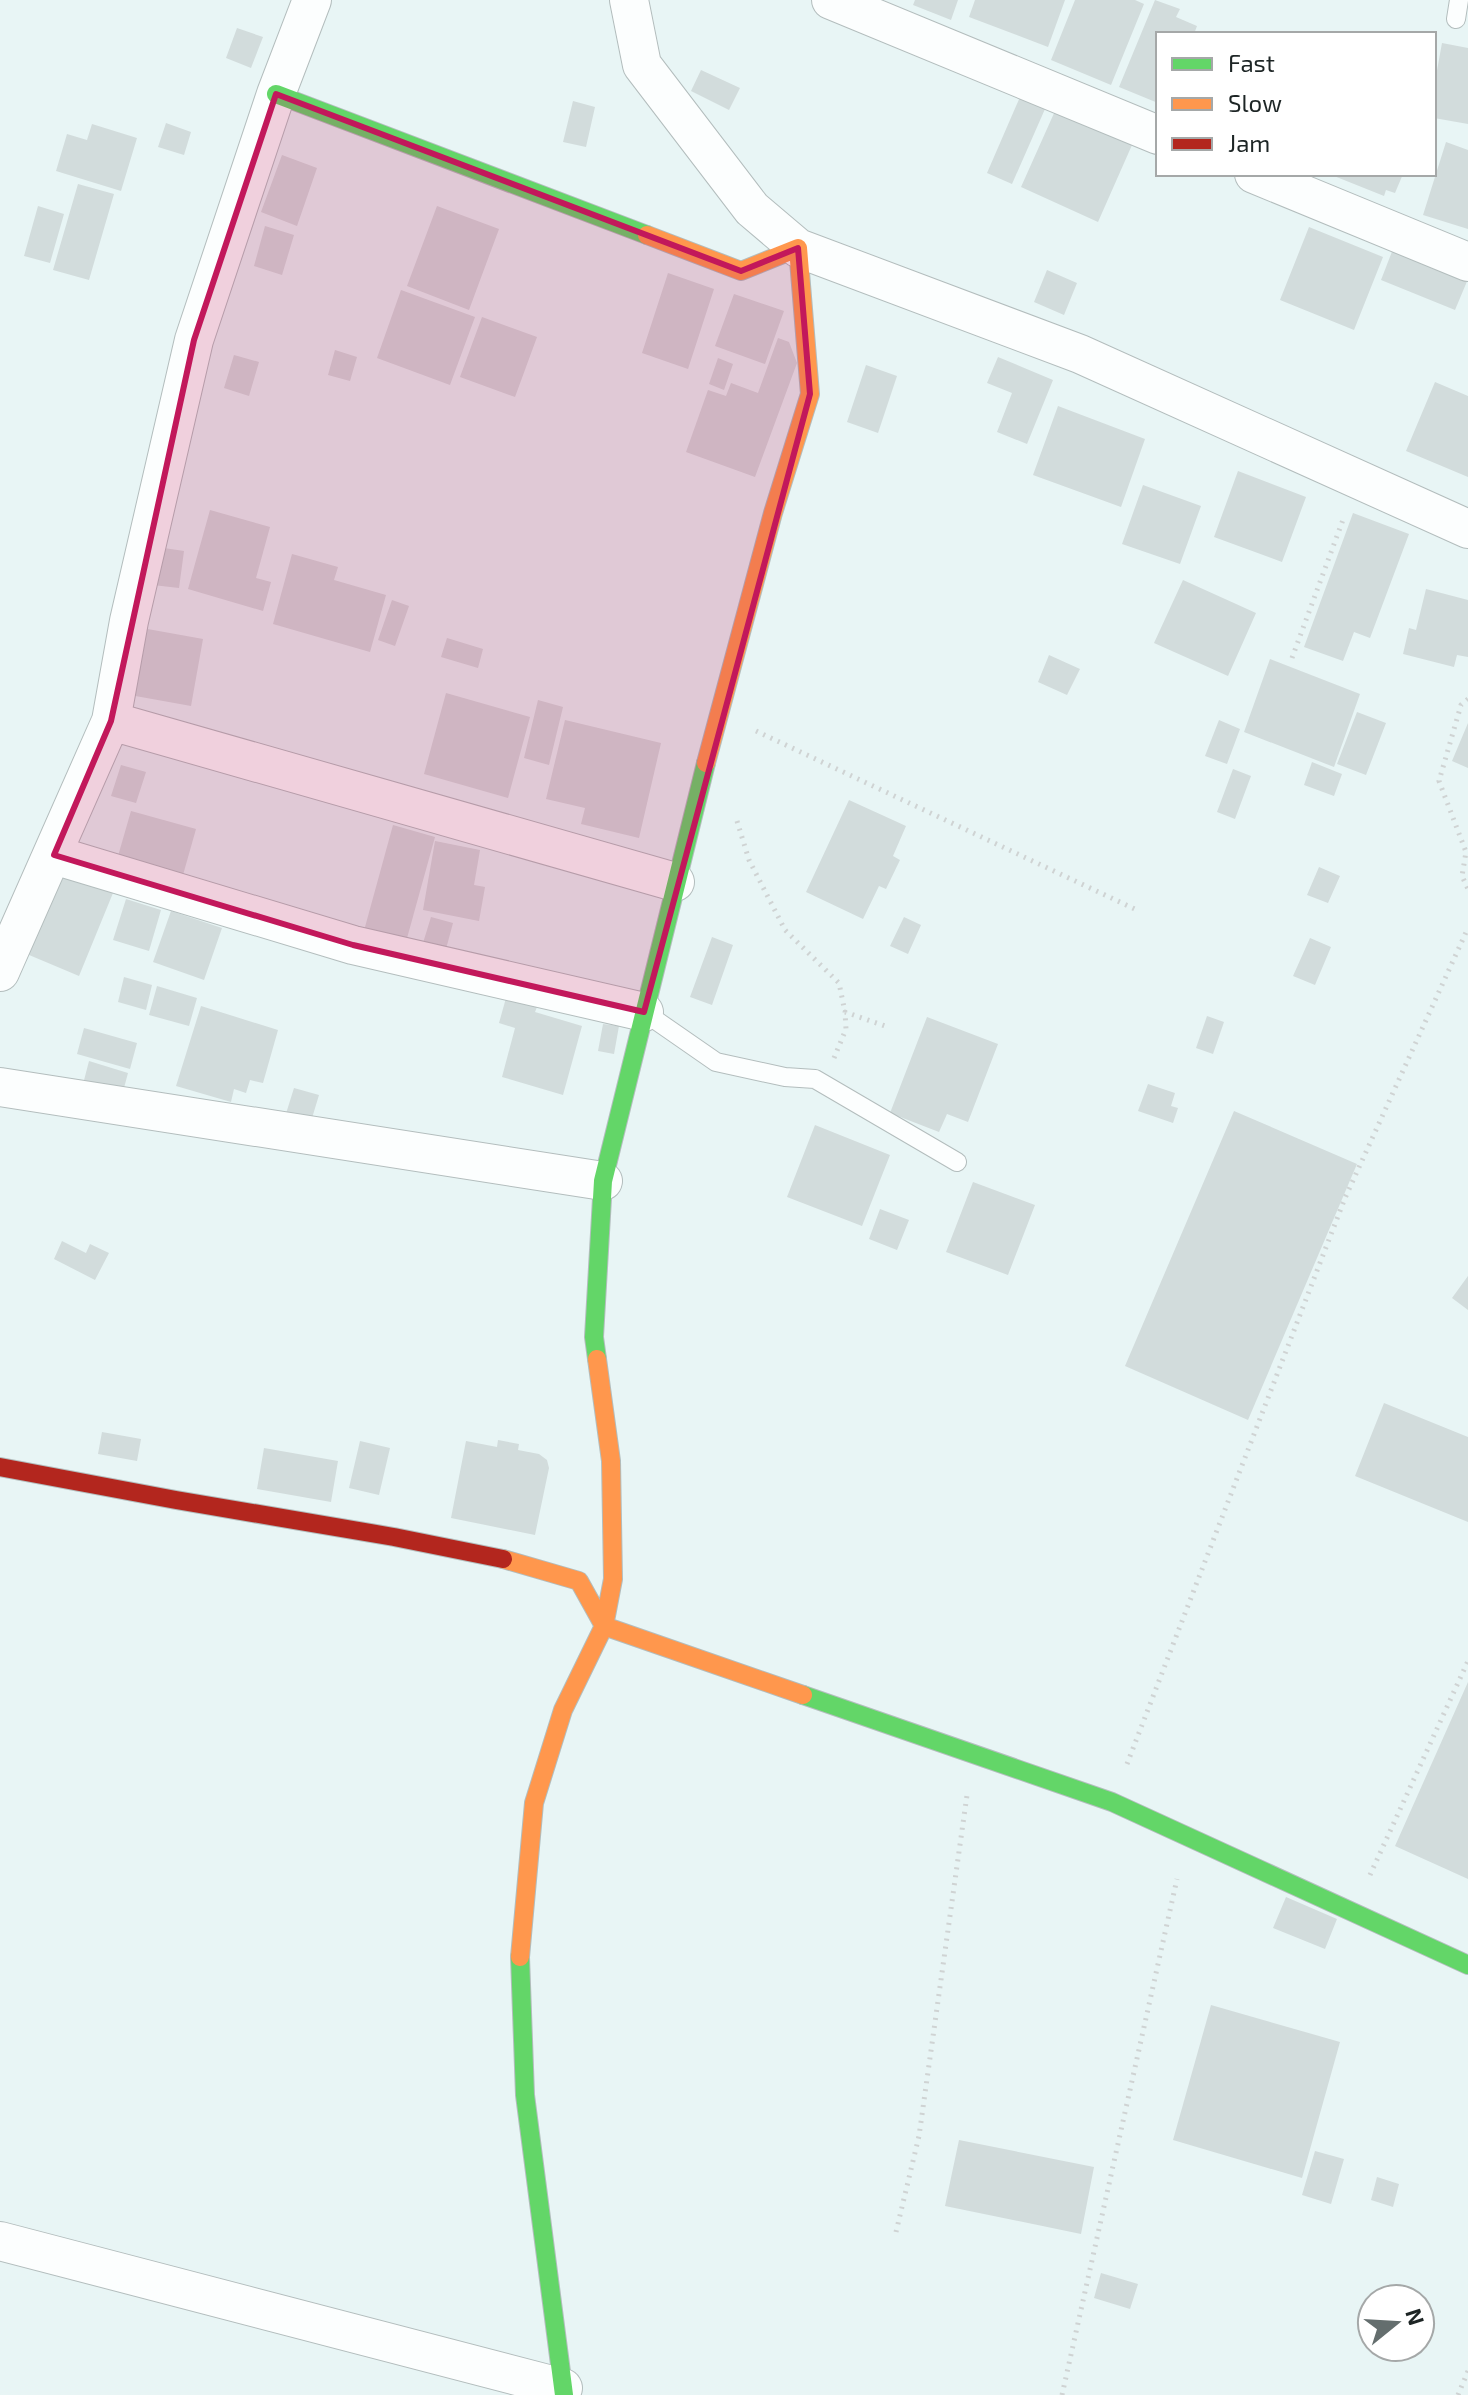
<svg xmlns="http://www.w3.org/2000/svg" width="1468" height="2395" font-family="'Exo 2',sans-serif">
  <rect width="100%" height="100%" fill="#e8f5f5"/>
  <path fill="#d2dcdc" d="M915,0H958L951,20L913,5Z
    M975,0H1065L1048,47L969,17Z
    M1075,0H1135L1144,4L1111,85L1051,60Z
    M1155,0L1180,9L1176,17L1197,26L1194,34H1158V103L1119,87Z
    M237,28L263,37L251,68L226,58Z
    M1442,43L1468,48V124L1434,118V87Z
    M701,70L740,88L729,110L691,91Z
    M1020,97L1045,109L1012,184L987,173Z
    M573,101L595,107L586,147L563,142Z
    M1055,111L1132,145L1098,222L1021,187Z
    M166,123L191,132L184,155L158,147Z
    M92,124L137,138L121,191L56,171L67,134L87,140Z
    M1446,142L1468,150V229L1423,215Z
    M282,155L317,168L297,226L261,212Z
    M1329,174H1403L1395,193L1386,190L1384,196Z
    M78,184L114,194L89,280L53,270Z
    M38,206L64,214L50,263L24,256Z
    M437,206L499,229L469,310L407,286Z
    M265,226L294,235L282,275L254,266Z
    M1309,227L1383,257L1354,330L1280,300Z
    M1393,249L1468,279L1455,310L1381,280Z
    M1047,270L1077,283L1064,315L1034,302Z
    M668,273L714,289L688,369L642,353Z
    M401,290L475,317L450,385L377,358Z
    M734,294L784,311L765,364L715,346Z
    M482,317L537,337L515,397L460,377Z
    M778,338L789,342L797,363L755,477L686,452L708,390L726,396L731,383L758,393Z
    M335,350L357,357L350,381L328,375Z
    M234,355L259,362L249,396L224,388Z
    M998,357L1053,380L1027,444L997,432L1012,393L987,383Z
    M718,358L733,364L724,390L709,384Z
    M866,365L897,376L878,433L847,422Z
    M1435,382L1468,396V477L1406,451Z
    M1058,406L1145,439L1121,507L1033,475Z
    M1238,471L1306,497L1282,562L1214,537Z
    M1143,485L1201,506L1180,564L1122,544Z
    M210,510L270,527L256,578L271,582L263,611L188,589Z
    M1353,513L1409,534L1370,638L1354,632L1343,661L1304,647Z
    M157,547L184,551L179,588L153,585Z
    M292,554L338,567L334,580L386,595L370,652L273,624Z
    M1183,580L1256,613L1228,676L1154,643Z
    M1426,589L1468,600V657L1457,655L1454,667L1403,654L1409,628L1416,630Z
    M392,600L409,606L395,646L378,640Z
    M142,628L203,639L191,706L130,695Z
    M447,638L483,649L478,668L441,657Z
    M1049,655L1080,669L1067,695L1038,682Z
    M1270,659L1360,694L1334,767L1244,732Z
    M446,693L530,717L508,798L424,774Z
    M538,700L563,707L549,765L524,758Z
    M1357,712L1386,723L1366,775L1337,764Z
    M565,720L661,743L639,838L581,824L585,808L546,799Z
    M1219,720L1240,729L1227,764L1205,756Z
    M1468,723V768L1452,761Z
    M1312,762L1342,774L1334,796L1304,785Z
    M121,765L146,772L136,803L111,796Z
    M1233,769L1251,776L1235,819L1217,812Z
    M849,800L906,826L893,856L900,860L886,889L879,886L863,919L806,892Z
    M131,811L196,829L181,882L116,863Z
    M393,825L435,837L404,949L362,938Z
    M435,841L480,850L474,885L485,887L479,921L423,910Z
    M1319,867L1340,876L1328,903L1307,895Z
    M55,869L113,893L79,976L22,952Z
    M126,899L161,910L149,951L113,940Z
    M171,911L222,928L204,980L153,962Z
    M431,917L453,923L446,949L423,943Z
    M904,917L921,925L908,954L890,946Z
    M712,937L733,945L712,1005L690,997Z
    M1310,938L1331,947L1315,985L1293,976Z
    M124,977L152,985L146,1010L118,1002Z
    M157,986L197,998L189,1026L149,1015Z
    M506,998L537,1007L535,1012L582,1026L563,1095L502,1077L515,1028L499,1023Z
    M201,1006L278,1030L263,1083L250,1080L246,1093L234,1089L231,1102L176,1086Z
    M1207,1016L1224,1022L1213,1054L1196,1048Z
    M927,1017L998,1044L968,1122L947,1114L939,1132L890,1113Z
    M603,1024L619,1026L614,1054L598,1051Z
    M84,1028L137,1043L130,1069L77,1054Z
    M89,1061L128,1073L121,1099L82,1088Z
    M1148,1084L1175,1093L1171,1106L1178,1108L1173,1123L1138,1111Z
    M294,1088L319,1095L309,1128L284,1120Z
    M1234,1111L1357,1164L1248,1420L1125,1366Z
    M815,1125L890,1155L862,1226L787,1197Z
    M973,1182L1035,1205L1008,1275L946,1252Z
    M880,1209L909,1220L897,1250L869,1239Z
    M62,1241L86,1253L90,1244L109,1253L95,1280L54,1259Z
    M1468,1276V1310L1452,1298Z
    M1384,1403L1468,1437V1522L1355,1476Z
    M102,1432L141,1439L137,1461L98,1454Z
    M498,1440L519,1444L518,1450L539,1454L547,1460L549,1468L535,1535L451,1518L466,1441L497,1447Z
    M360,1441L390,1448L379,1495L349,1488Z
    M264,1448L338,1461L331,1502L257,1489Z
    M1468,1682V1879L1395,1846Z
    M1286,1897L1337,1919L1325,1949L1273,1928Z
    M1211,2005L1340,2042L1302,2178L1173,2140Z
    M959,2140L1094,2167L1081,2234L945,2206Z
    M1315,2151L1344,2159L1331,2204L1302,2195Z
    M1377,2177L1399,2184L1393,2207L1371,2200Z
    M1101,2273L1138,2284L1130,2309L1094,2298Z"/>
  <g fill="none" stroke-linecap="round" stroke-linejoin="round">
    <g stroke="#b3bdbd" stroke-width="20">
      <path id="lane" d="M1456,19L1459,0
        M644,1012L716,1062L785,1077L815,1079L957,1162"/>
    </g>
    <g stroke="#b3bdbd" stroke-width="40">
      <path id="street" d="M629,0L642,65L752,209L798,248L1080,354L1468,529
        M831,0L1158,135
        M1254,174L1468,262
        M111,721L675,882
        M54,855L353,945L644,1012
        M0,972L111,721L129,621L194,340L276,94L312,0
        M0,1087L603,1181
        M0,2241L563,2388"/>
    </g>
    <g stroke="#b3bdbd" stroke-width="20">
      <path id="fast" d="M276,94L647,235
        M597,1359L594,1337L603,1181L706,763
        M803,1695L1112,1802L1468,1965
        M520,1957L525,2095L564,2395"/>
    </g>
    <g stroke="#b3bdbd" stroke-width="20">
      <path id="slow" d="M647,235L741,271L798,248L810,394L773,513L706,763
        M503,1559L579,1581L604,1626L803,1695
        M520,1957L534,1803L563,1710L604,1626L613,1579L611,1461L597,1359"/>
    </g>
    <g stroke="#b3bdbd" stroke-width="20">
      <path id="jam" d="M0,1467L176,1500L394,1537L503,1559"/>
    </g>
    <path stroke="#cfd3d3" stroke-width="5" stroke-dasharray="2 6" stroke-linecap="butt" d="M1292,658L1344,517
      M1468,699L1461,705L1439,781L1466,852L1462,876L1468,889
      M756,731L1139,911
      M737,821L749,860L785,930L839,983L845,1012
      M834,1058L846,1029L845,1012L888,1027
      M1127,1764L1345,1198L1468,928
      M1370,1875L1468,1661
      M896,2232L919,2136L967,1795
      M1062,2395L1177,1879
      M1458,2395L1468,2371"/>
    <use href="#lane" stroke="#fcfefe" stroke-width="18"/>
    <use href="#street" stroke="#fcfefe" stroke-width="38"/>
    <use href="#fast" stroke="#63d668" stroke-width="18"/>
    <use href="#slow" stroke="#ff974d" stroke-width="18"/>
    <use href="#jam" stroke="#b3261e" stroke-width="18"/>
  </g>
  <path fill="#c2185b" fill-opacity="0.2" stroke="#c2185b" stroke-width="6" stroke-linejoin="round" d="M276,94L741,271L798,248L810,394L644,1012L353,945L54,855L111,721L194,340Z"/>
  <rect x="1156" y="32" width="280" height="144" fill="#ffffff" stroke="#a5a8a8" stroke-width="2"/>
  <rect x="1172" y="58" width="40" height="12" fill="#63d668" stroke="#a5a8a8" stroke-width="2"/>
  <text x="1228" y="72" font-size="24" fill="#1d2525">Fast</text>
  <rect x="1172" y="98" width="40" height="12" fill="#ff974d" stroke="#a5a8a8" stroke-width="2"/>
  <text x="1228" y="112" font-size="24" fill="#1d2525">Slow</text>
  <rect x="1172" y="138" width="40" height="12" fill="#b3261e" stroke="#a5a8a8" stroke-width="2"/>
  <text x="1228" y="152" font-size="24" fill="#1d2525">Jam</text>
  <g transform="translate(1396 2323) rotate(72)"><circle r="38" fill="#ffffff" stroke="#a5a8a8" stroke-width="2"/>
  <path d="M0-6L14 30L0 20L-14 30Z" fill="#646e6e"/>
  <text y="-12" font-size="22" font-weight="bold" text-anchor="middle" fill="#1d2525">N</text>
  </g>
</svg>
